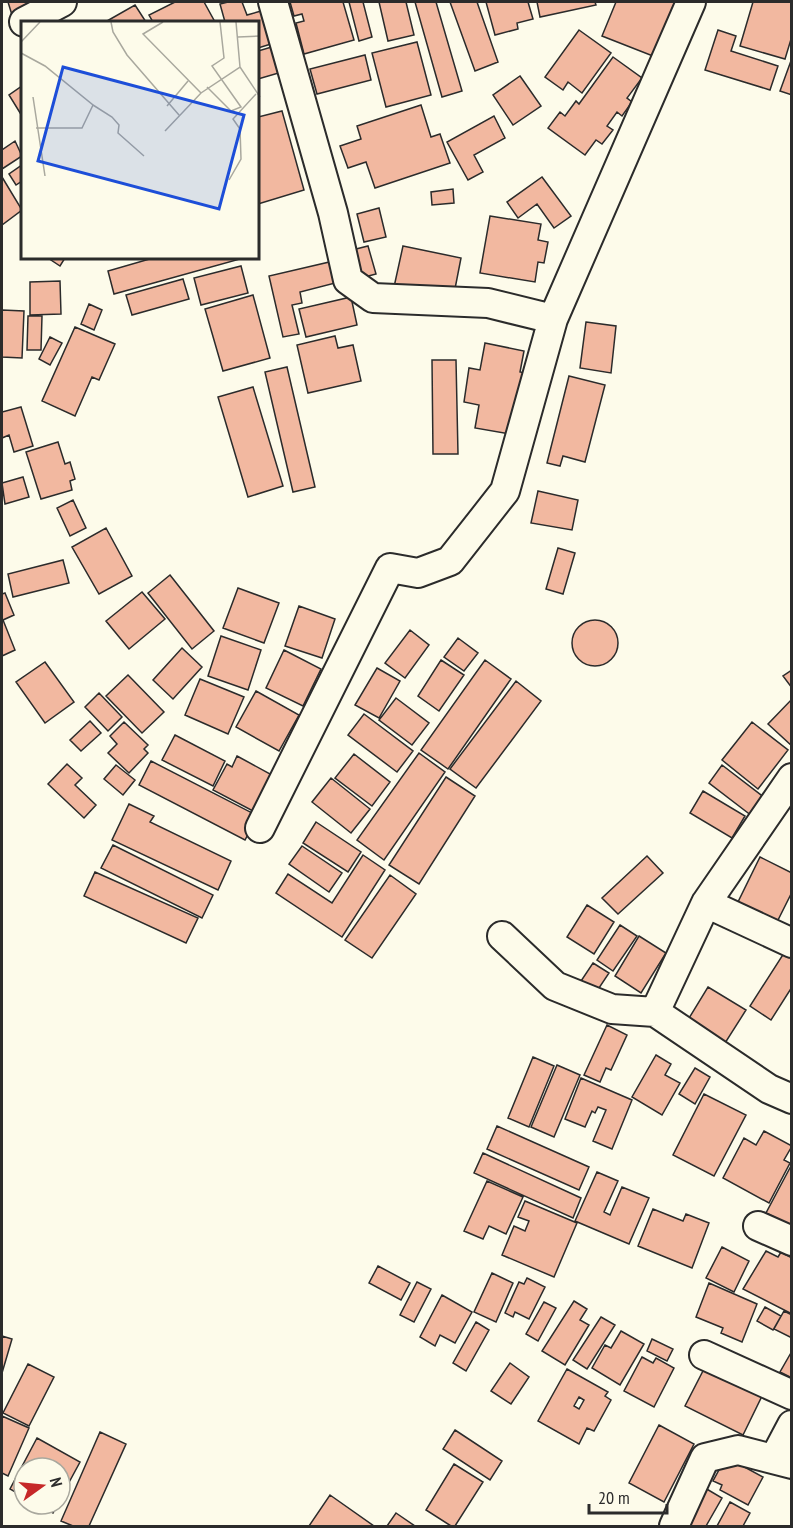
<svg xmlns="http://www.w3.org/2000/svg" width="793" height="1528" font-family="'PT Sans Narrow',sans-serif">
  <rect width="100%" height="100%" fill="#fdfbea"/>
  <path fill="#f2b8a0" stroke="#2b2b2b" stroke-width="1.5" fill-rule="evenodd" d="M8,2H48L12,15Z
    M175,2H204L215,22H153L149,15Z
    M228,2H242L247,15L261,11L271,44L258,48V22H225L220,4Z
    M290,2H343L354,40L304,54L296,23L304,21L302,14L294,16Z
    M349,2H363L372,37L359,41Z
    M379,2H406L414,35L388,41Z
    M415,2H436L462,91L442,97Z
    M450,2H477L498,62L475,71Z
    M486,2H528L533,19L517,23L518,29L495,35Z
    M537,2H595L596,5L540,17Z
    M616,2H680L658,58L602,36Z
    M753,2H792V36L785,59L740,46Z
    M135,5L146,22H108L107,21Z
    M579,30L611,53L582,93L568,82L563,90L545,77Z
    M718,30L736,36L731,51L778,66L770,90L705,70Z
    M417,42L431,95L386,107L372,53Z
    M275,46L282,72L258,79V51Z
    M365,55L371,80L317,94L310,69Z
    M613,57L642,78L627,98L632,102L622,116L617,112L607,126L613,130L602,144L596,140L585,155L548,128L560,112L565,116L576,101L579,104Z
    M792,58V95L780,91Z
    M520,76L541,106L513,125L493,95Z
    M22,86V116L9,95Z
    M421,105L431,137L440,134L450,163L375,188L366,162L348,168L340,146L361,139L357,126Z
    M282,111L304,190L258,204V117Z
    M494,116L505,138L474,155L483,172L468,180L447,142Z
    M15,141L22,156L2,169V150Z
    M22,165V181L16,185L9,174Z
    M2,177L22,210L2,225Z
    M542,177L571,216L554,228L537,204L518,218L507,202Z
    M453,189L454,203L432,205L431,192Z
    M379,208L386,237L364,242L357,214Z
    M490,216L541,224L538,240L548,242L544,263L538,262L535,282L480,273Z
    M368,246L376,274L357,279L348,251Z
    M403,246L461,258L453,299L394,287Z
    M48,258H65L60,266Z
    M153,258H240V259L114,294L108,271Z
    M338,260L343,281L300,292L302,303L292,305L299,334L283,337L269,276Z
    M241,266L248,293L201,305L194,278Z
    M183,279L189,299L132,315L126,295Z
    M60,281L61,314L30,315V282Z
    M253,295L270,358L223,371L205,309Z
    M351,297L357,325L306,337L299,309Z
    M89,304L102,310L94,330L81,324Z
    M2,310L24,311L22,358L2,357Z
    M28,316H42L41,350H27Z
    M586,322L616,326L611,373L580,368Z
    M75,327L115,344L99,380L92,377L75,416L42,401Z
    M335,336L338,348L353,345L361,381L308,393L297,345Z
    M50,337L62,343L50,365L39,359Z
    M485,343L524,351L520,372L530,374L526,395L517,393L510,434L475,428L479,405L464,402L469,368L480,370Z
    M432,360H456L458,454H433Z
    M287,367L315,487L293,492L265,372Z
    M569,376L605,385L585,462L563,456L560,466L547,463Z
    M253,387L283,486L248,497L218,397Z
    M21,407L33,446L14,452L9,435L2,438V412Z
    M58,442L65,464L70,462L75,479L70,481L72,490L41,499L26,452Z
    M23,477L29,497L5,504L2,483Z
    M538,491L578,500L572,530L531,523Z
    M73,500L86,528L70,536L57,508Z
    M106,528L132,576L99,594L72,547Z
    M558,548L575,553L563,594L546,589Z
    M63,560L69,583L13,597L8,574Z
    M170,575L214,631L192,649L148,593Z
    M238,588L279,603L264,643L223,628Z
    M142,592L165,619L129,649L106,621Z
    M5,593L14,615L3,620L15,650L2,656V594Z
    M299,606L335,619L322,658L285,646Z
    M572 643a23 23 0 1 1 46 0a23 23 0 1 1-46 0Z
    M410,630L429,645L405,678L385,663Z
    M221,636L261,650L248,690L208,676Z
    M458,638L478,653L464,671L444,657Z
    M182,648L202,667L173,699L153,680Z
    M284,650L321,669L303,706L266,688Z
    M441,660L464,675L439,711L418,696Z
    M485,660L511,679L448,769L421,750Z
    M45,662L74,702L45,723L16,682Z
    M377,668L400,681L379,718L355,705Z
    M792,670V688L783,676Z
    M128,675L164,712L142,733L106,696Z
    M200,679L244,697L228,734L185,715Z
    M516,681L541,701L476,788L450,769Z
    M256,691L299,715L279,751L236,727Z
    M99,693L122,717L108,731L85,707Z
    M396,698L429,723L412,745L379,720Z
    M792,699V746L768,724Z
    M364,714L413,751L397,772L348,735Z
    M90,721L101,733L81,751L70,740Z
    M124,722L148,745L144,749L148,753L129,773L108,753L117,744L110,736Z
    M752,722L788,750L758,789L722,760Z
    M175,735L225,761L213,786L162,760Z
    M419,753L445,772L384,860L357,840Z
    M354,754L390,782L372,806L335,778Z
    M237,756L272,775L253,811L213,790L227,764L232,767Z
    M151,761L258,816L245,840L139,785Z
    M67,764L82,778L75,785L96,805L84,818L48,784Z
    M116,765L135,780L123,795L104,779Z
    M722,765L765,798L752,816L709,783Z
    M446,777L475,796L419,884L389,865Z
    M331,778L370,809L351,833L312,802Z
    M703,791L745,816L732,838L690,813Z
    M129,804L154,816L150,822L231,861L218,890L112,840Z
    M316,822L361,852L348,872L303,843Z
    M113,845L213,895L202,918L101,868Z
    M302,846L342,873L329,892L289,864Z
    M363,855L385,870L342,937L276,893L288,874L332,903Z
    M647,856L663,873L618,914L602,898Z
    M760,857L792,873V892L776,924L737,904Z
    M95,872L198,918L186,943L84,896Z
    M390,875L416,894L372,958L345,940Z
    M587,905L614,922L594,954L567,937Z
    M620,925L637,936L613,971L597,960Z
    M639,936L666,953L641,993L615,976Z
    M784,953L792,959V987L771,1020L750,1006Z
    M593,963L609,973L597,991L581,981Z
    M708,987L746,1010L720,1051L683,1028Z
    M607,1025L627,1035L611,1070L606,1068L600,1082L584,1075Z
    M656,1055L671,1064L665,1075L680,1083L662,1115L632,1097Z
    M533,1057L554,1066L529,1127L508,1118Z
    M557,1065L580,1075L554,1137L531,1127Z
    M695,1068L710,1077L695,1104L679,1094Z
    M581,1078L632,1100L612,1149L593,1141L606,1110L598,1107L595,1113L592,1111L585,1127L565,1119Z
    M704,1094L746,1115L714,1176L673,1155Z
    M497,1126L589,1167L579,1190L487,1149Z
    M764,1131L792,1146L784,1160L790,1163L769,1203L723,1178L744,1138L756,1145Z
    M483,1153L581,1198L573,1218L474,1173Z
    M792,1164V1226L766,1213Z
    M597,1172L618,1181L604,1212L610,1215L622,1187L649,1198L629,1244L575,1221Z
    M487,1181L523,1197L506,1234L489,1226L483,1239L464,1231Z
    M525,1201L577,1223L554,1277L502,1255L514,1226L525,1231L529,1221L518,1217Z
    M653,1209L683,1221L686,1214L709,1223L692,1268L638,1246Z
    M722,1247L749,1261L734,1292L706,1278Z
    M766,1251L778,1257L781,1252L792,1258V1314L743,1289Z
    M378,1266L410,1283L401,1300L369,1283Z
    M492,1273L513,1283L496,1322L474,1312Z
    M527,1278L545,1287L529,1319L515,1312L513,1317L505,1313L519,1282L524,1284Z
    M417,1282L431,1289L414,1322L400,1315Z
    M709,1283L757,1304L742,1342L721,1333L723,1328L696,1317Z
    M442,1295L472,1312L455,1343L440,1335L435,1346L420,1337Z
    M574,1301L587,1309L580,1320L589,1325L565,1365L542,1351Z
    M544,1302L556,1308L538,1341L526,1334Z
    M765,1307L781,1316L773,1330L757,1321Z
    M784,1311L792,1315V1338L774,1329Z
    M601,1317L615,1325L587,1369L573,1360Z
    M476,1322L489,1330L466,1371L453,1363Z
    M621,1331L644,1344L620,1385L592,1368L605,1345L611,1348Z
    M2,1336L12,1339L2,1373Z
    M652,1339L673,1349L667,1361L647,1351Z
    M792,1351V1378L780,1372Z
    M642,1357L653,1363L656,1358L674,1368L654,1407L624,1391Z
    M510,1363L529,1377L511,1404L491,1391Z
    M28,1364L54,1377L29,1426L3,1413Z
    M705,1367L762,1396L743,1435L685,1406Z
    M567,1369L608,1392L605,1396L611,1400L594,1431L587,1428L579,1444L538,1421ZM579,1397L584,1400L579,1409L574,1406Z
    M2,1416L29,1428L8,1476L2,1473Z
    M659,1425L694,1444L664,1502L629,1483Z
    M455,1430L502,1461L490,1480L443,1449Z
    M100,1432L126,1444L89,1526H73L61,1521Z
    M37,1438L80,1462L60,1499V1468H24V1497L10,1489Z
    M726,1457L763,1477L748,1505L720,1490L722,1485L713,1481Z
    M454,1464L483,1482L455,1526H451L426,1510Z
    M705,1488L722,1498L706,1526H683Z
    M330,1495L374,1526H309Z
    M730,1502L750,1513L743,1526H717Z
    M37,1504H58L53,1513Z
    M396,1513L415,1526H387Z"/>
  <g fill="none" stroke-linecap="round" stroke-linejoin="round">
    <g stroke="#2b2b2b" stroke-width="32">
      <path id="minor" d="M273,2L333,213L348,280L373,298L488,303L553,319L691,2
        M24,22L62,2
        M260,828L390,568L418,573L450,561L505,491L553,319
        M706,903L792,943
        M502,936L555,986L612,1009L655,1012L769,1089L792,1099
        M655,1012L706,903L792,778
        M758,1226L792,1241
        M704,1355L792,1395
        M774,1459L792,1425
        M674,1526L705,1458L738,1450L792,1464"/>
    </g>
    <use href="#minor" stroke="#fdfbea" stroke-width="28"/>
  </g>
  <g transform="translate(21 21)">
    <rect width="238" height="238" fill="#fdfbea"/>
    <path fill="none" stroke="#a9a89e" stroke-width="1.5" d="M90,1L92,11L106,34L158,94M142,1L122,13L180,72M199,1L203,37L191,45L220,86L210,90M217,16L239,15M0,21L19,1M0,32L24,45L72,84L61,107H15M219,46L239,76M186,66L211,91M12,76L24,155M72,84L91,96L98,104L97,112L123,135M146,85L167,60M144,110L180,72L219,46L215,1M208,159L220,138L219,108L212,98L235,73"/>
    <path fill="#1d4ed8" fill-opacity="0.15" stroke="#1d4ed8" stroke-width="3" d="M42,46L223,94L198,188L17,140Z"/>
    <rect width="238" height="238" fill="none" stroke="#2b2b2b" stroke-width="3"/>
  </g>
  <rect width="793" height="1528" fill="none" stroke="#2b2b2b" stroke-width="6"/>
  <g transform="translate(42 1486) rotate(75)"><circle r="28" fill="#fdfbea" stroke="#a9a89e" stroke-width="1.5"/>
  <path d="M0-4.5L10 22L0 15L-10 22Z" fill="#c62828"/>
  <text y="-9" font-size="16" font-weight="bold" text-anchor="middle" fill="#2b2b2b">N</text>
  </g>
  <path d="M589 1504v9h78v-9" fill="none" stroke="#2b2b2b" stroke-width="3"/>
  <text x="598" y="1504" font-size="18" fill="#2b2b2b" stroke="#fdfbea" stroke-width="4.5" paint-order="stroke">20 m</text>
</svg>
